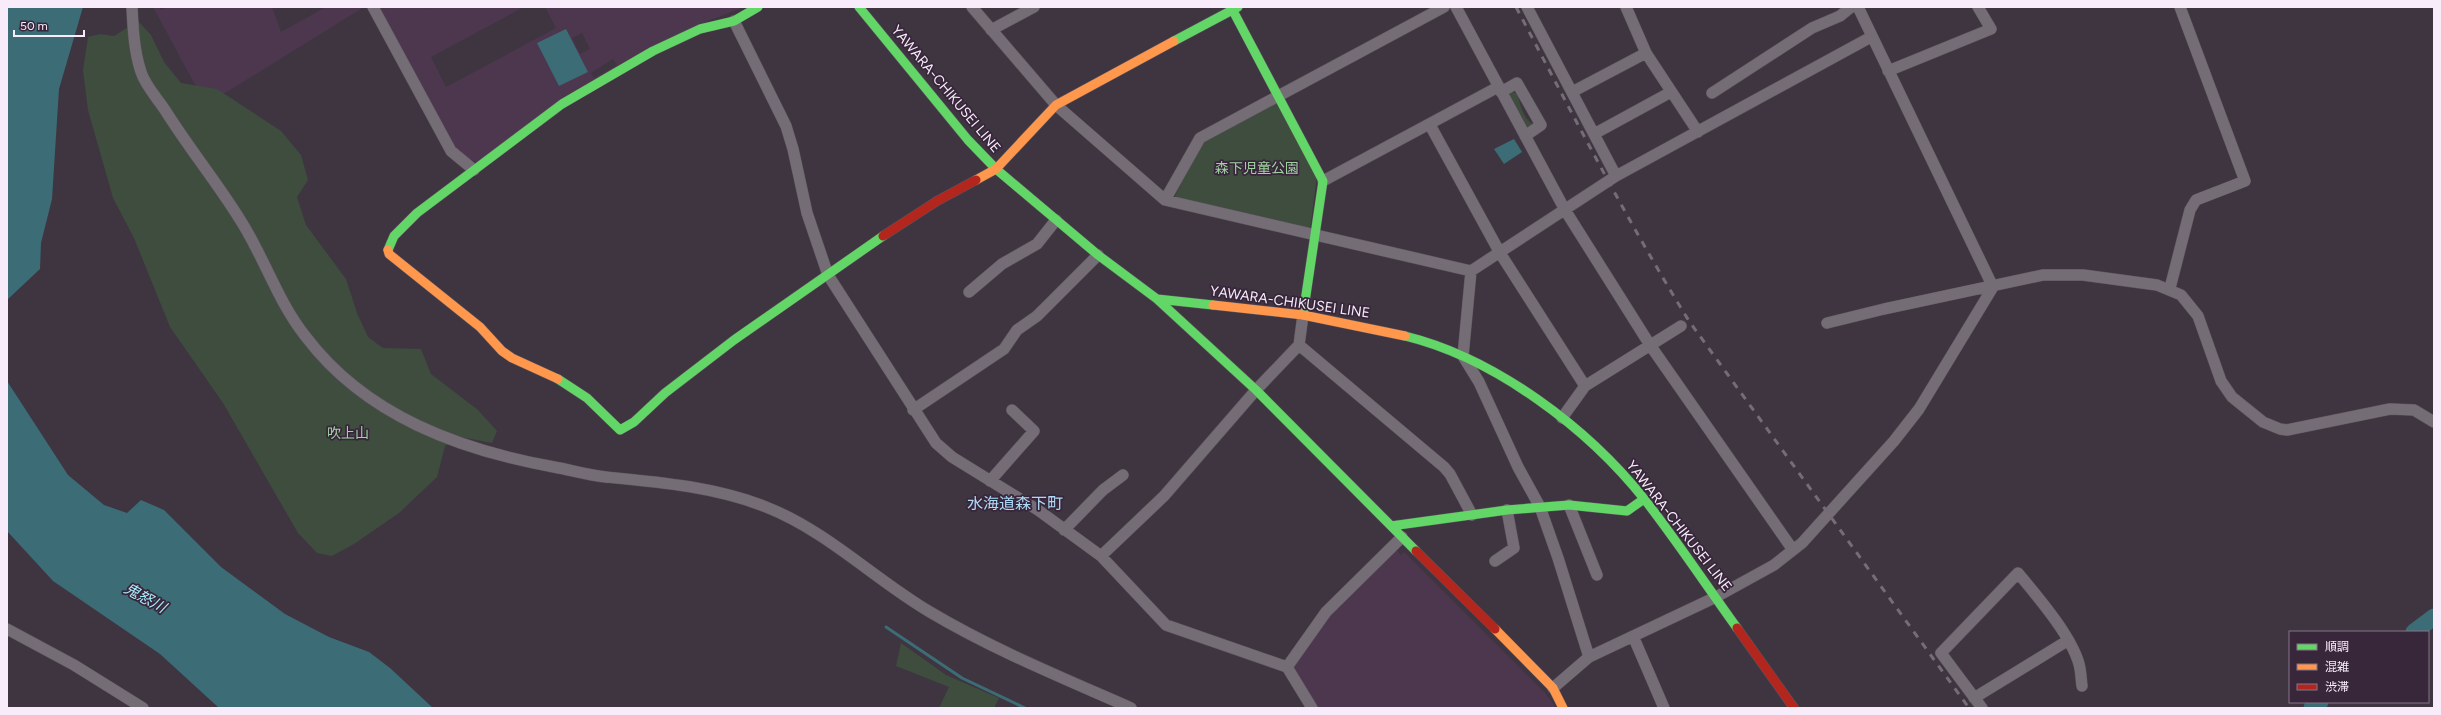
<svg xmlns="http://www.w3.org/2000/svg" width="2441" height="715" font-family="Figtree,'Noto Sans JP',sans-serif">
  <rect width="100%" height="100%" fill="#3e3540"/>
  <path fill="#4c374f" fill-rule="evenodd" d="M153,7H159L161,10L168,7H272L281,32L326,7H364L209,103L194,83Z
    M381,7H425L426,9L430,7H524L431,57L446,87L556,28L545,7H744L698,25L476,162L454,150L380,10ZM582,33L590,49L580,54L572,38ZM613,59L617,65L594,78L591,73Z
    M1395,548L1401,555L1404,552L1545,693L1556,708H1316L1290,667L1331,611Z"/>
  <path fill="#3e4d3e" d="M138,21L151,35L164,62L181,83L217,89L281,131L301,155L308,180L297,197L306,225L346,279L357,313L368,337L383,348L421,349L431,374L478,410L497,431L492,443L461,437L445,446L437,477L399,513L354,544L332,556L317,553L298,533L223,403L170,327L134,238L113,198L88,110L83,70L88,37L100,34L114,36Z
    M1511,92L1517,93C1520,103 1523,119 1533,124V126L1525,129L1508,97Z
    M1276,102L1317,175L1310,230L1174,198L1201,143Z
    M901,643L946,675L999,698L994,708H939L949,687L896,666Z"/>
  <path fill="#3c6c76" d="M7,7H83L59,89L52,199L41,243L40,269L7,300Z
    M566,29L588,72L559,86L537,43Z
    M1514,139L1522,152L1504,164L1494,149Z
    M7,381L68,475L104,505L127,513L141,500L164,510L221,567L285,614L329,637L369,652L390,668L433,708H219L160,654L53,581L7,531Z"/>
  <g fill="none" stroke-linecap="round" stroke-linejoin="round">
    <path stroke="#3c6c76" stroke-width="3" d="M886,627L962,678L1025,708"/>
    <path stroke="#3c6c76" stroke-width="17" d="M2414,632L2434,617
      M2312,708L2320,702"/>
    <g stroke="#5c535d" stroke-width="12">
      <path id="street" d="M132,7C133,28 134,51 141,72C145,85 157,98 165,110C188,147 216,181 239,218C264,256 277,301 306,337C366,416 460,450 554,467C571,470 588,475 606,477C659,482 716,487 766,507C827,531 874,579 930,612C994,650 1063,678 1131,708
        M373,7L451,151L474,170
        M972,7L1056,105L1165,200L1471,271L1616,176L1871,37
        M1456,7L1565,210L1650,345L1793,550
        M1527,7L1616,176
        M1626,7L1646,53L1698,132
        M1858,7L1993,287
        M734,21L786,126L793,149L807,213L828,275L936,443L952,457L1038,510L1101,556L1166,625L1287,667L1312,708
        M991,30L1034,7
        M1888,71L1991,29L1978,7
        M1501,92L1517,83L1541,125L1525,136
        M1572,92L1646,53
        M1712,93L1812,28L1840,16L1851,7
        M1430,125L1500,253L1585,386
        M1594,134L1671,92
        M1323,181L1498,87
        M1165,200L1200,138L1444,7
        M1471,271L1463,356L1479,382L1518,467L1540,507L1558,558L1589,657
        M2170,288L2190,210L2196,200L2245,181L2180,7
        M969,292L1002,264L1037,244L1056,220
        M1827,323L1884,309L2043,275H2083L2157,285L2181,295L2198,316L2221,381L2232,397L2263,422L2280,429L2287,430L2390,409L2414,410L2434,422
        M1299,345L1444,467L1450,474L1472,515
        M913,410L1004,349L1017,330L1037,316L1098,255
        M1562,418L1585,386L1681,326
        M990,481L1034,431L1012,410
        M1569,505L1597,575
        M1064,530L1103,490L1123,475
        M1101,556L1164,496L1256,390L1299,345L1303,315
        M1495,561L1514,548L1507,510
        M7,629L74,665L143,708
        M1633,636L1664,708
        M1287,667L1326,612L1402,537
        M1553,688L1589,657L1716,597L1774,565L1802,543L1894,441L1919,409L1993,287
        M1974,698L2067,641
        M1982,708L1941,653L2018,573C2037,596 2071,635 2079,664C2081,671 2081,679 2082,686"/>
    </g>
    <g stroke="#5c535d" stroke-width="10">
      <path id="fast" d="M859,7L968,140L996,169L1098,255L1157,299L1213,305
        M1231,7L1323,181L1303,315
        M1174,41L1238,7
        M388,250L394,236L417,213L562,104L653,51L700,29L734,21L758,7
        M1157,299L1256,390L1416,551
        M1405,336C1495,358 1588,428 1645,500C1677,541 1706,585 1737,628
        M558,379L587,398L620,430L634,422L665,393L734,340L883,236
        M1391,526L1507,510L1569,505L1627,511L1644,499"/>
    </g>
    <g stroke="#5c535d" stroke-width="10">
      <path id="slow" d="M976,180L996,169L1056,105L1174,41
        M388,250L389,254L480,327L502,351L512,358L558,379
        M1213,305L1303,315L1405,336
        M1495,629L1553,688L1563,708"/>
    </g>
    <g stroke="#5c535d" stroke-width="10">
      <path id="jam" d="M883,236L937,201L976,180
        M1416,551L1495,629
        M1737,628L1794,708"/>
    </g>
    <use href="#street" stroke="#756d76" stroke-width="11"/>
    <use href="#fast" stroke="#63d668" stroke-width="9"/>
    <use href="#slow" stroke="#ff974d" stroke-width="9"/>
    <use href="#jam" stroke="#b3261e" stroke-width="9"/>
    <path stroke="#746c76" stroke-width="3" stroke-dasharray="7 7" stroke-linecap="butt" d="M1516,7C1572,113 1626,219 1689,321L1969,708"/>
  </g>
  <g text-anchor="middle" dominant-baseline="central" stroke-width="3.5" stroke-linejoin="round" paint-order="stroke">
    <g font-size="14" fill="#f8ecfa" stroke="#38263b">
      <text transform="translate(946 89) rotate(50)">YAWARA-CHIKUSEI LINE</text>
      <text transform="translate(1290 302) rotate(8)">YAWARA-CHIKUSEI LINE</text>
      <text transform="translate(1679 526) rotate(52)">YAWARA-CHIKUSEI LINE</text>
    </g>
    <g font-size="14" fill="#9fd29f" stroke="#38263b">
      <text x="1257" y="168">森下児童公園</text>
      <text x="348" y="433">吹上山</text>
    </g>
    <g font-size="15" font-style="italic" fill="#a8ecfb" stroke="#38263b">
      <text transform="translate(145 598) rotate(29)">鬼怒川</text>
    </g>
    <g font-size="16" fill="#aed8f5" stroke="#38263b">
      <text x="1015" y="503">水海道森下町</text>
    </g>
  </g>
  <rect width="2441" height="715" fill="none" stroke="#f8ecfa" stroke-width="16"/>
  <rect x="2289" y="631" width="140" height="72" fill="#38263b" stroke="#857587"/>
  <rect x="2297" y="644" width="20" height="6" fill="#63d668" stroke="#857587"/>
  <text x="2325" y="651" font-size="12" fill="#f8ecfa">順調</text>
  <rect x="2297" y="664" width="20" height="6" fill="#ff974d" stroke="#857587"/>
  <text x="2325" y="671" font-size="12" fill="#f8ecfa">混雑</text>
  <rect x="2297" y="684" width="20" height="6" fill="#b3261e" stroke="#857587"/>
  <text x="2325" y="691" font-size="12" fill="#f8ecfa">渋滞</text>
  <path d="M14 30v6h70v-6" fill="none" stroke="#f8ecfa" stroke-width="2"/>
  <text x="20" y="30" font-size="12" fill="#f8ecfa" stroke="#38263b" stroke-width="3" paint-order="stroke">50 m</text>
</svg>
